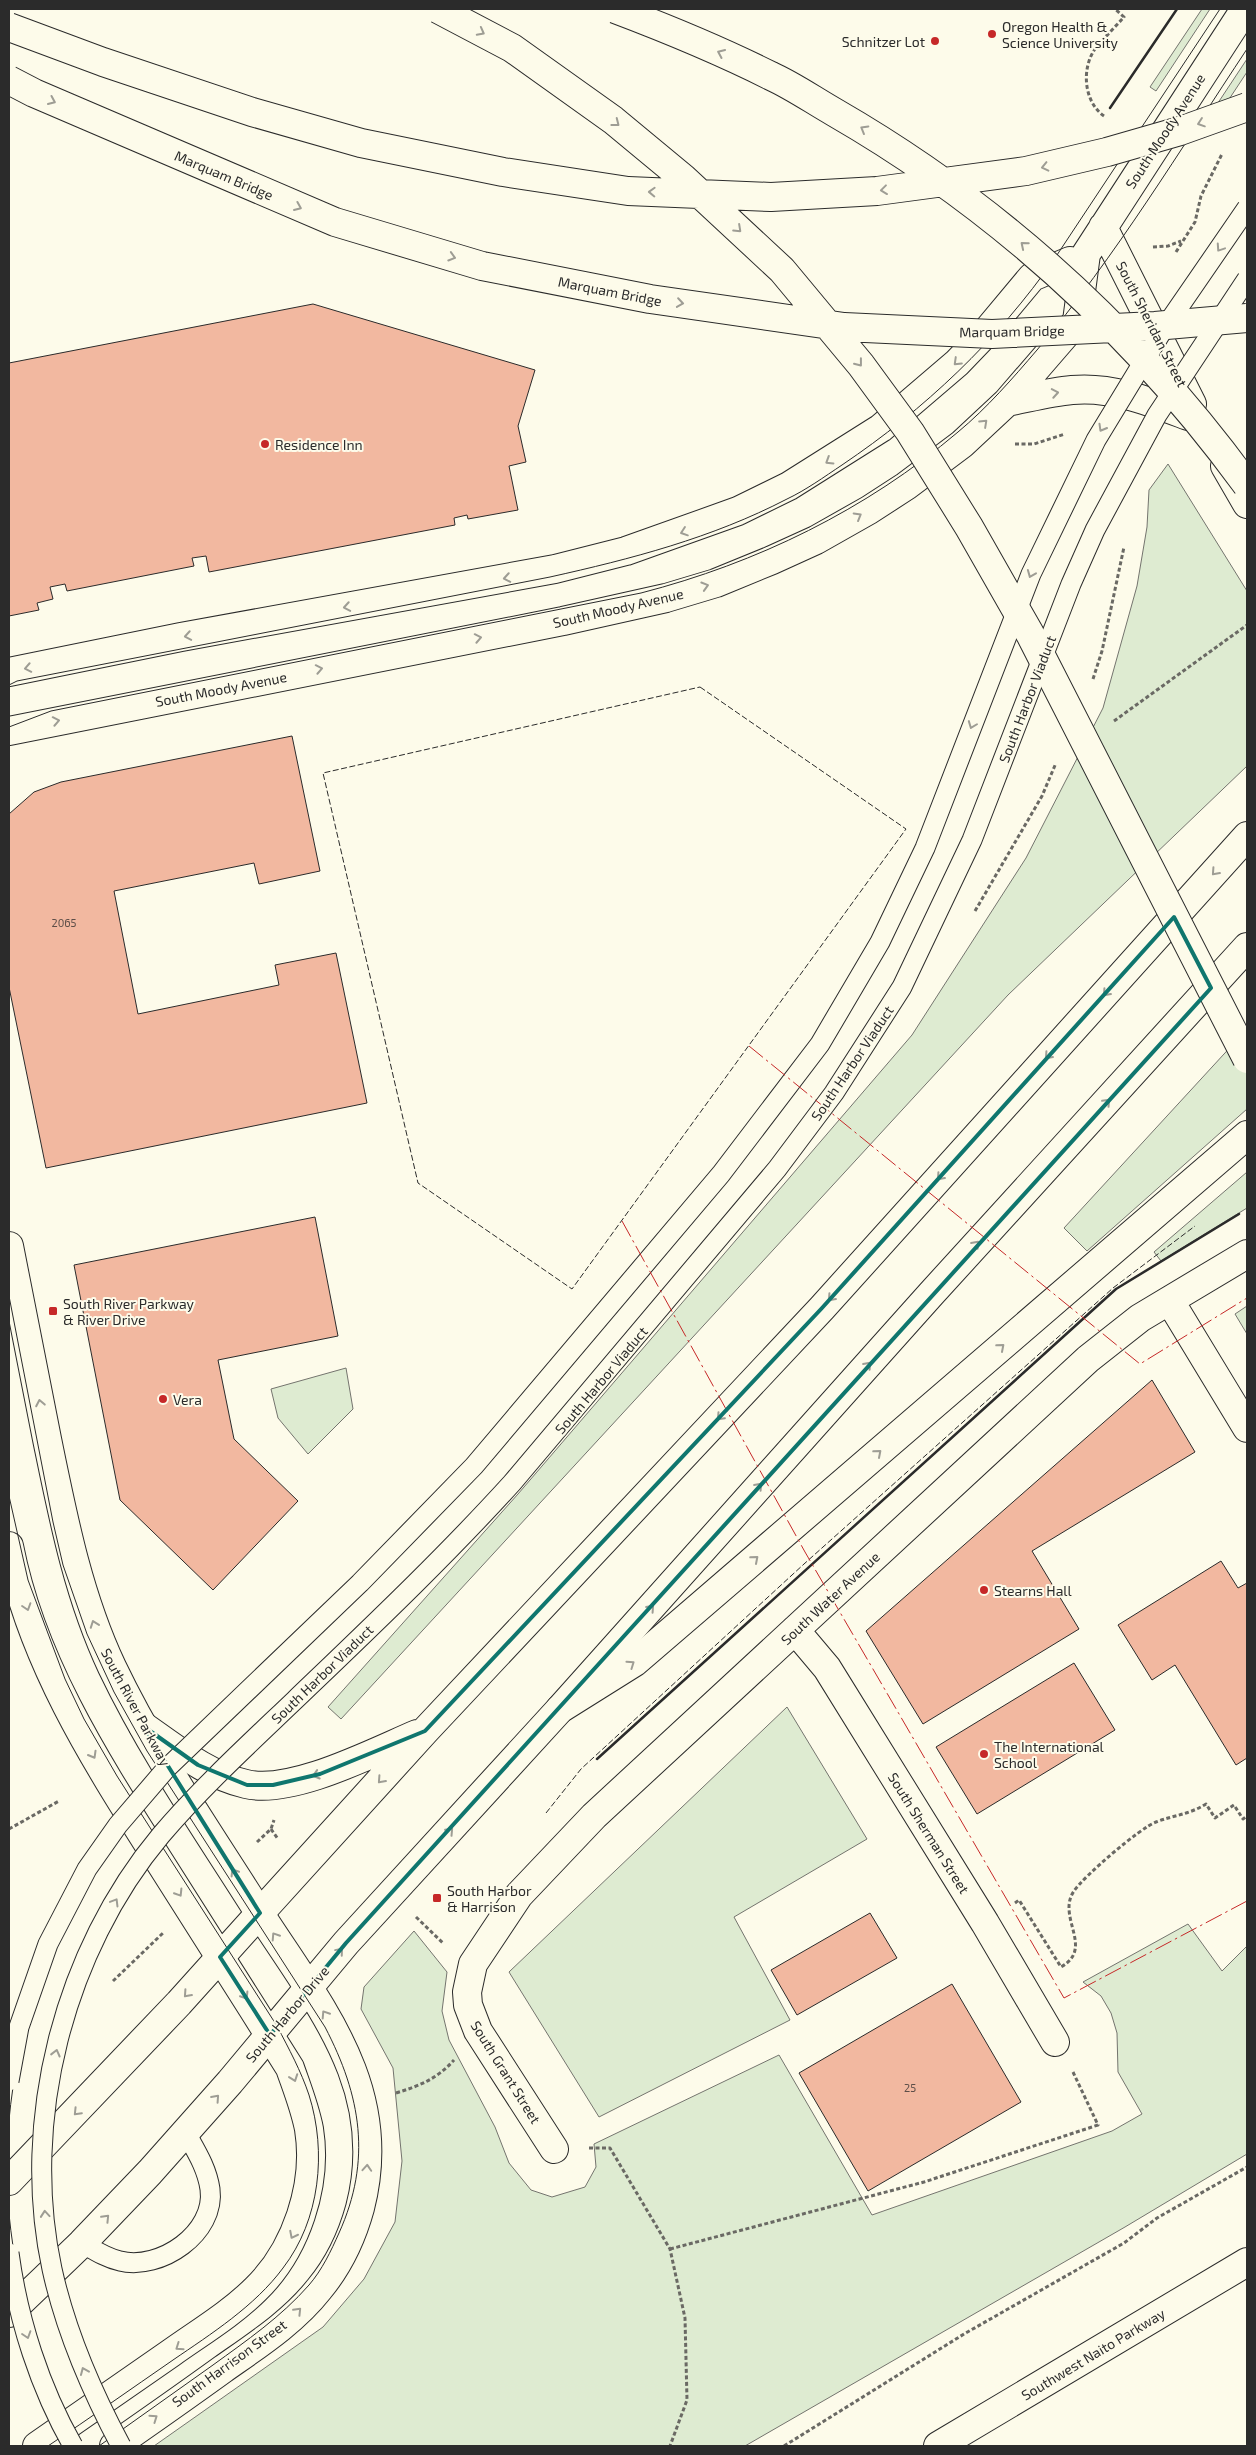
<svg xmlns="http://www.w3.org/2000/svg" width="1256" height="2455" font-family="'Exo 2',sans-serif">
  <rect width="100%" height="100%" fill="#fdfbea"/>
  <path fill="#deebd1" stroke="#74746e" d="M1202,9H1210L1156,91L1150,87Z
    M1247,59V72L1214,122L1208,118Z
    M1168,464L1247,591V766L1008,995L341,1719L328,1707L518,1494L912,1035L1026,858L1103,708L1137,586L1147,527L1149,490Z
    M1247,1029V1109L1087,1251L1064,1228Z
    M1247,1172V1208L1161,1261L1154,1252Z
    M1247,1306V1334L1235,1314Z
    M346,1368L353,1409L308,1454L278,1418L271,1389Z
    M787,1707L867,1839L734,1917L790,2020L599,2117L509,1972Z
    M1188,1924L1222,1971L1247,1946V2154L1125,2227L745,2446H154L323,2327L364,2279L395,2222L402,2161L393,2068L361,2009L364,1987L414,1931L447,1972L442,2011L449,2040L495,2127L509,2163L531,2190L552,2197L585,2187L596,2167L594,2144L779,2055L872,2215L1112,2131L1142,2114L1118,2072L1117,2033L1111,2013L1101,1996L1083,1982Z"/>
  <path fill="#f2b8a0" stroke="#2b2b2b" d="M313,304L535,370L518,426L526,462L509,466L518,510L468,519L467,515L454,518L455,525L209,572L206,556L192,558L194,566L67,591L65,584L50,587L53,599L37,603L39,610L9,616V363Z
    M292,736L320,871L259,884L254,863L114,891L138,1014L279,985L275,965L336,953L367,1103L46,1168L9,987V814L34,792L61,782Z
    M315,1217L338,1336L218,1360L234,1439L298,1501L213,1590L120,1500L74,1265Z
    M1152,1380L1195,1452L1032,1551L1079,1629L923,1724L866,1631Z
    M1221,1561L1238,1588L1247,1583V1758L1236,1765L1175,1665L1152,1680L1118,1625Z
    M1074,1663L1115,1730L977,1814L936,1747Z
    M870,1913L897,1958L797,2015L771,1970Z
    M952,1984L1021,2102L868,2191L799,2073Z"/>
  <g fill="none" stroke-linecap="round" stroke-linejoin="round">
    <g stroke="#2b2b2b" stroke-width="21">
      <path id="lane" d="M82,2243C94,2250 106,2258 120,2261C160,2271 216,2233 210,2189C207,2168 196,2151 186,2133"/>
    </g>
    <g stroke="#2b2b2b" stroke-width="30">
      <path id="street" d="M1170,1301L1247,1428
        M795,1630L827,1668L985,1923L1055,2042
        M554,2149L478,2031L468,2005L467,1992L473,1964L519,1895L594,1816L1088,1359L1140,1318L1247,1254"/>
    </g>
    <g stroke="#2b2b2b" stroke-width="30">
      <path id="secondary" d="M1103,227L1192,404
        M1007,402C1028,398 1050,392 1072,390C1112,386 1151,402 1188,416
        M1225,466L1247,504
        M9,672L181,637L555,569L626,551L738,511L789,486L881,428L957,363L981,338L1032,277L1070,261
        M9,731L563,621L666,598L716,583L772,560L816,540L869,510L906,486L962,444L1007,402L1077,321L1086,254L1245,9
        M9,1246C21,1310 34,1374 47,1439C63,1517 78,1595 112,1667C153,1753 209,1833 260,1914C320,2007 391,2089 360,2208C352,2237 339,2265 319,2289C293,2322 257,2345 223,2369C187,2395 150,2421 114,2446
        M9,1546C31,1659 93,1757 154,1853C199,1924 245,1996 290,2068C297,2088 305,2108 309,2129C318,2185 296,2250 256,2289C231,2314 199,2333 171,2353C126,2384 81,2415 37,2446"/>
    </g>
    <g stroke="#2b2b2b" stroke-width="30">
      <path id="primary" d="M9,2181L179,2003L260,1913
        M9,2313L82,2243L150,2172L230,2082L346,1943L560,1709L635,1662L1247,1135
        M938,2446L1247,2262"/>
    </g>
    <g stroke="#2b2b2b" stroke-width="30">
      <path id="highway" d="M560,1709L931,1294L1247,947
        M143,1726C175,1748 207,1775 246,1784C292,1795 374,1752 417,1734
        M260,1913L425,1731L822,1308L1247,836"/>
    </g>
    <path stroke="#6a6964" stroke-width="3" stroke-dasharray="4 2.5" stroke-linecap="butt" d="M1104,116C1084,102 1081,69 1095,49C1104,38 1115,27 1124,17L1115,9
      M1153,247L1168,246L1181,241
      M1176,252L1195,222L1201,196L1222,154
      M1015,444H1034L1065,434
      M1093,679L1102,651L1124,547
      M1114,721L1247,625
      M975,911L1042,796L1056,763
      M9,1829L59,1801
      M271,1829L278,1839
      M257,1842L271,1829L274,1820
      M1015,1903L1019,1900L1061,1967C1095,1948 1056,1917 1074,1891C1084,1876 1140,1828 1156,1822C1174,1815 1188,1815 1206,1804L1215,1818L1234,1805L1243,1819L1247,1816
      M416,1917L444,1944
      M113,1981L163,1933
      M396,2093C419,2086 437,2079 454,2060
      M589,2148H610L670,2249L685,2318L687,2400L670,2446
      M670,2249L924,2182L1098,2125L1073,2072
      M784,2446L964,2334L1124,2243L1157,2218L1247,2167"/>
    <use href="#lane" stroke="#fdfbea" stroke-width="19"/>
    <use href="#street" stroke="#fdfbea" stroke-width="28"/>
    <use href="#secondary" stroke="#fdfbea" stroke-width="28"/>
    <use href="#primary" stroke="#fdfbea" stroke-width="28"/>
    <use href="#highway" stroke="#fdfbea" stroke-width="28"/>
    <path stroke="#2b2b2b" stroke-width="1" d="M9,685L17,681L550,577C631,559 712,538 787,499C806,490 824,477 842,465C925,409 997,341 1055,258L1220,9
      M9,727L51,711L641,593C757,563 866,510 958,432C987,408 1013,378 1037,350C1116,256 1180,150 1247,49
      M9,1296L53,1522L63,1565L87,1634L114,1692L147,1751L325,2027C361,2096 372,2160 339,2233C331,2251 322,2270 309,2285C281,2317 246,2341 213,2365C175,2392 137,2419 99,2446
      M9,1496L28,1580L65,1679L84,1719L117,1776L277,2026C289,2049 301,2071 309,2095C327,2152 320,2220 283,2268C255,2306 211,2334 173,2360C131,2389 90,2418 48,2446
      M9,2120C17,2035 43,1952 87,1879C133,1803 199,1742 264,1682C326,1624 388,1566 447,1504C518,1429 584,1347 650,1267C689,1219 731,1173 768,1124C839,1032 895,931 940,824C980,731 1009,635 1050,543C1102,426 1175,322 1247,217
      M9,2214C18,2304 41,2366 80,2446
      M116,2446C104,2424 91,2401 80,2377C29,2260 23,2117 66,1996C107,1880 184,1800 271,1717C327,1663 385,1611 439,1555C518,1474 589,1387 661,1301C757,1188 851,1076 919,944C984,816 1023,678 1081,547C1126,448 1185,358 1247,269"/>
    <g stroke="#2b2b2b" stroke-width="21" stroke-linecap="butt">
      <path id="lane-bridge" d="M9,2081L19,2027L48,1944L87,1869L118,1825L166,1769L360,1583L474,1466L721,1174L820,1044L880,942L925,848L1031,574L1096,440L1161,333L1247,208
        M9,2253C18,2320 40,2388 73,2446
        M121,2446C91,2390 66,2333 52,2269C20,2121 64,1951 161,1835C202,1787 250,1743 295,1700C369,1629 443,1559 512,1483L777,1169L834,1093L902,987L972,840L1071,584L1095,530L1157,415L1247,279"/>
    </g>
    <g stroke="#2b2b2b" stroke-width="30" stroke-linecap="butt">
      <path id="highway-bridge" d="M438,9L512,48L613,120L683,178L782,270L861,365L910,432L969,527L1030,634L1247,1059
        M615,9C668,29 721,51 771,76C793,86 813,100 834,112C997,206 1136,333 1247,485
        M9,27L103,62L252,112L361,143L503,172L628,191L771,197L877,191L1026,171L1107,152L1180,131L1247,107
        M9,80L34,93L335,222L482,266L650,299L844,327L992,334L1155,326L1247,318"/>
    </g>
    <use href="#lane-bridge" stroke="#fdfbea" stroke-width="19"/>
    <use href="#highway-bridge" stroke="#fdfbea" stroke-width="28"/>
    <path stroke="#2b2b2b" stroke-width="1" stroke-dasharray="6 2.5" stroke-linecap="butt" d="M700,687L906,829L572,1289L418,1183L323,773Z
      M546,1813L581,1769L804,1564L1113,1288L1195,1226"/>
    <path stroke="#2b2b2b" stroke-width="2.5" d="M1110,108L1177,9
      M597,1759L1116,1289L1239,1214"/>
    <path stroke="#c62828" stroke-width="1" stroke-dasharray="18 4 2.5 4" stroke-linecap="butt" d="M749,1046L1140,1364L1247,1298
      M622,1221L805,1552L1064,1998L1247,1901"/>
  </g>
  <defs><path id="oneway-chevron" d="M-2-3.5L2.5 0L-2 3.5" fill="none" stroke-width="1.6" stroke-linecap="round" stroke-linejoin="round" transform="scale(1.25)"/></defs>
  <g stroke="#9e9d94">
    <use href="#oneway-chevron" transform="translate(481 32) rotate(28)"/>
    <use href="#oneway-chevron" transform="translate(721 53) rotate(-156)"/>
    <use href="#oneway-chevron" transform="translate(52 101) rotate(24)"/>
    <use href="#oneway-chevron" transform="translate(616 123) rotate(38)"/>
    <use href="#oneway-chevron" transform="translate(1201 123) rotate(161)"/>
    <use href="#oneway-chevron" transform="translate(864 129) rotate(-150)"/>
    <use href="#oneway-chevron" transform="translate(1045 167) rotate(167)"/>
    <use href="#oneway-chevron" transform="translate(884 190) rotate(173)"/>
    <use href="#oneway-chevron" transform="translate(652 192) rotate(-178)"/>
    <use href="#oneway-chevron" transform="translate(298 207) rotate(23)"/>
    <use href="#oneway-chevron" transform="translate(738 229) rotate(43)"/>
    <use href="#oneway-chevron" transform="translate(1024 245) rotate(-140)"/>
    <use href="#oneway-chevron" transform="translate(1220 248) rotate(124)"/>
    <use href="#oneway-chevron" transform="translate(452 257) rotate(17)"/>
    <use href="#oneway-chevron" transform="translate(680 303) rotate(8)"/>
    <use href="#oneway-chevron" transform="translate(957 362) rotate(136)"/>
    <use href="#oneway-chevron" transform="translate(859 363) rotate(52)"/>
    <use href="#oneway-chevron" transform="translate(1055 393) rotate(-10)"/>
    <use href="#oneway-chevron" transform="translate(984 423) rotate(-43)"/>
    <use href="#oneway-chevron" transform="translate(1102 428) rotate(120)"/>
    <use href="#oneway-chevron" transform="translate(829 461) rotate(148)"/>
    <use href="#oneway-chevron" transform="translate(858 516) rotate(-30)"/>
    <use href="#oneway-chevron" transform="translate(684 532) rotate(161)"/>
    <use href="#oneway-chevron" transform="translate(1031 574) rotate(112)"/>
    <use href="#oneway-chevron" transform="translate(507 578) rotate(170)"/>
    <use href="#oneway-chevron" transform="translate(705 586) rotate(-17)"/>
    <use href="#oneway-chevron" transform="translate(347 607) rotate(170)"/>
    <use href="#oneway-chevron" transform="translate(188 636) rotate(170)"/>
    <use href="#oneway-chevron" transform="translate(478 638) rotate(-11)"/>
    <use href="#oneway-chevron" transform="translate(28 668) rotate(169)"/>
    <use href="#oneway-chevron" transform="translate(319 669) rotate(-11)"/>
    <use href="#oneway-chevron" transform="translate(56 721) rotate(-11)"/>
    <use href="#oneway-chevron" transform="translate(972 725) rotate(111)"/>
    <use href="#oneway-chevron" transform="translate(1215 872) rotate(132)"/>
    <use href="#oneway-chevron" transform="translate(1106 993) rotate(132)"/>
    <use href="#oneway-chevron" transform="translate(1048 1056) rotate(132)"/>
    <use href="#oneway-chevron" transform="translate(1107 1102) rotate(-47)"/>
    <use href="#oneway-chevron" transform="translate(940 1177) rotate(132)"/>
    <use href="#oneway-chevron" transform="translate(976 1244) rotate(-48)"/>
    <use href="#oneway-chevron" transform="translate(831 1298) rotate(132)"/>
    <use href="#oneway-chevron" transform="translate(1001 1347) rotate(-41)"/>
    <use href="#oneway-chevron" transform="translate(868 1365) rotate(-48)"/>
    <use href="#oneway-chevron" transform="translate(40 1403) rotate(-101)"/>
    <use href="#oneway-chevron" transform="translate(720 1417) rotate(133)"/>
    <use href="#oneway-chevron" transform="translate(878 1453) rotate(-41)"/>
    <use href="#oneway-chevron" transform="translate(759 1486) rotate(-48)"/>
    <use href="#oneway-chevron" transform="translate(755 1559) rotate(-41)"/>
    <use href="#oneway-chevron" transform="translate(27 1607) rotate(72)"/>
    <use href="#oneway-chevron" transform="translate(651 1608) rotate(-48)"/>
    <use href="#oneway-chevron" transform="translate(94 1624) rotate(-110)"/>
    <use href="#oneway-chevron" transform="translate(631 1664) rotate(-35)"/>
    <use href="#oneway-chevron" transform="translate(93 1755) rotate(60)"/>
    <use href="#oneway-chevron" transform="translate(316 1775) rotate(163)"/>
    <use href="#oneway-chevron" transform="translate(381 1780) rotate(132)"/>
    <use href="#oneway-chevron" transform="translate(450 1831) rotate(-47)"/>
    <use href="#oneway-chevron" transform="translate(234 1872) rotate(-122)"/>
    <use href="#oneway-chevron" transform="translate(179 1893) rotate(58)"/>
    <use href="#oneway-chevron" transform="translate(115 1902) rotate(-59)"/>
    <use href="#oneway-chevron" transform="translate(275 1936) rotate(-123)"/>
    <use href="#oneway-chevron" transform="translate(340 1951) rotate(-50)"/>
    <use href="#oneway-chevron" transform="translate(187 1994) rotate(132)"/>
    <use href="#oneway-chevron" transform="translate(245 1996) rotate(58)"/>
    <use href="#oneway-chevron" transform="translate(325 2014) rotate(-123)"/>
    <use href="#oneway-chevron" transform="translate(56 2053) rotate(-76)"/>
    <use href="#oneway-chevron" transform="translate(294 2078) rotate(70)"/>
    <use href="#oneway-chevron" transform="translate(216 2098) rotate(-48)"/>
    <use href="#oneway-chevron" transform="translate(77 2112) rotate(134)"/>
    <use href="#oneway-chevron" transform="translate(367 2168) rotate(-86)"/>
    <use href="#oneway-chevron" transform="translate(45 2214) rotate(-95)"/>
    <use href="#oneway-chevron" transform="translate(106 2218) rotate(-46)"/>
    <use href="#oneway-chevron" transform="translate(293 2235) rotate(117)"/>
    <use href="#oneway-chevron" transform="translate(298 2311) rotate(-46)"/>
    <use href="#oneway-chevron" transform="translate(27 2335) rotate(72)"/>
    <use href="#oneway-chevron" transform="translate(179 2347) rotate(145)"/>
    <use href="#oneway-chevron" transform="translate(84 2371) rotate(-113)"/>
    <use href="#oneway-chevron" transform="translate(154 2418) rotate(-35)"/>
  </g>
  <path fill="none" stroke="#0f766e" stroke-width="4" stroke-linejoin="round" d="M1174,917L1211,988L346,1943L270,2035L220,1957L260,1913L143,1726L198,1765L247,1785H273L320,1774L425,1731L822,1308Z"/>
  <g fill="#c62828" stroke="#fdfbea" stroke-width="2">
    <circle cx="992" cy="34" r="5"/>
    <circle cx="935" cy="41" r="5"/>
    <circle cx="265" cy="444" r="5"/>
    <rect x="48" y="1306" width="10" height="10" rx="2.5"/>
    <circle cx="163" cy="1399" r="5"/>
    <circle cx="984" cy="1590" r="5"/>
    <circle cx="984" cy="1754" r="5"/>
    <rect x="432" y="1893" width="10" height="10" rx="2.5"/>
  </g>
  <g text-anchor="middle" dominant-baseline="central" stroke-width="4" stroke-linejoin="round" paint-order="stroke">
    <g font-size="11" fill="#5d4e48">
      <text x="64" y="922">2065</text>
      <text x="910" y="2087">25</text>
    </g>
    <g font-size="14" fill="#2b2b2b" stroke="#fdfbea" text-anchor="start">
      <text x="1002" y="26">Oregon Health &amp;<tspan x="1002" dy="16">Science University</tspan></text>
      <text x="925" y="41" text-anchor="end">Schnitzer Lot</text>
      <text x="275" y="444">Residence Inn</text>
      <text x="63" y="1303">South River Parkway<tspan x="63" dy="16">&amp; River Drive</tspan></text>
      <text x="173" y="1399">Vera</text>
      <text x="994" y="1590">Stearns Hall</text>
      <text x="994" y="1746">The International<tspan x="994" dy="16">School</tspan></text>
      <text x="447" y="1890">South Harbor<tspan x="447" dy="16">&amp; Harrison</tspan></text>
    </g>
    <g font-size="14" fill="#2b2b2b" stroke="#fdfbea">
      <text transform="translate(1165 131) rotate(-57)">South Moody Avenue</text>
      <text transform="translate(224 175) rotate(23)">Marquam Bridge</text>
      <text transform="translate(610 291) rotate(11)">Marquam Bridge</text>
      <text transform="translate(1152 324) rotate(63)">South Sheridan Street</text>
      <text transform="translate(1012 331) rotate(-1)">Marquam Bridge</text>
      <text transform="translate(618 608) rotate(-13)">South Moody Avenue</text>
      <text transform="translate(221 689) rotate(-11)">South Moody Avenue</text>
      <text transform="translate(1027 699) rotate(-69)">South Harbor Viaduct</text>
      <text transform="translate(852 1063) rotate(-56)">South Harbor Viaduct</text>
      <text transform="translate(601 1380) rotate(-50)">South Harbor Viaduct</text>
      <text transform="translate(830 1598) rotate(-43)">South Water Avenue</text>
      <text transform="translate(322 1674) rotate(-44)">South Harbor Viaduct</text>
      <text transform="translate(136 1707) rotate(62)">South River Parkway</text>
      <text transform="translate(929 1833) rotate(58)">South Sherman Street</text>
      <text transform="translate(287 2014) rotate(-50)">South Harbor Drive</text>
      <text transform="translate(506 2072) rotate(58)">South Grant Street</text>
      <text transform="translate(1093 2354) rotate(-31)">Southwest Naito Parkway</text>
      <text transform="translate(229 2363) rotate(-36)">South Harrison Street</text>
    </g>
  </g>
  <rect width="1256" height="2455" fill="none" stroke="#2b2b2b" stroke-width="20"/>
</svg>
